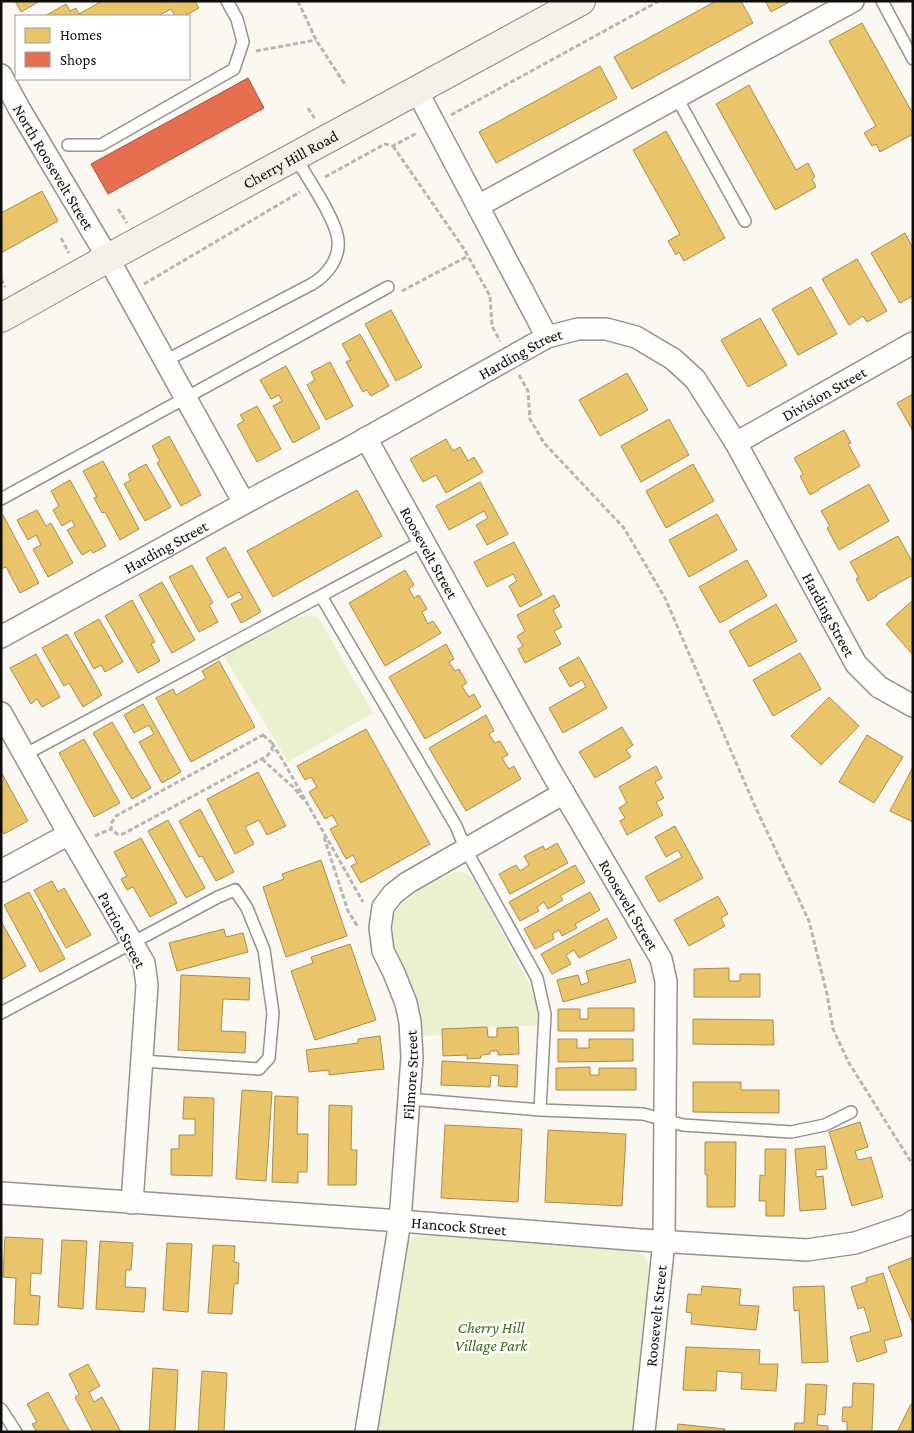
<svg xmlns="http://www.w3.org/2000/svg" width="914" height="1433" font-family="'Crimson Pro',serif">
  <rect width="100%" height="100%" fill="#fbf7f1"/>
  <path fill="#eaf1cf" d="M309,615L318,617L373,713L288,762L224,656L295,618Z
    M455,872C464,872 468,873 474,880L533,991L538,1004V1025L497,1028L491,1026L487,1027L442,1030V1035L421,1036L389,937C392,907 406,898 430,884C438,880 446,875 455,872Z
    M421,1235L634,1250C643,1253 646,1256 649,1265L633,1432H375L404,1249C408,1242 412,1237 421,1235Z"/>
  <path fill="#e9c46a" stroke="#a78d4e" d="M15,1H40L21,12Z
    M102,1H195L199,8L185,16H175L171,9L158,16H45L66,4L70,11L76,8L79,14Z
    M716,1H741L753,23L632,89L614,57Z
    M765,1H791L771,12Z
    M862,23L913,114V134L880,152L876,144L872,146L864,133L876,126L829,41Z
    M600,66L617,98L496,163L479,132Z
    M749,85L796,170L808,163L815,177L812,179L816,187L775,210L716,104Z
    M666,131L725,238L684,261L679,252L676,255L668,241L680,234L633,150Z
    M42,191L58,221L1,253V213Z
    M905,233L913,248V296L900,303L871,253Z
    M857,259L887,311L867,322L863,316L849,325L822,279Z
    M811,287L837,334L798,355L772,309Z
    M391,310L422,367L396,381L365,324Z
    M760,318L787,365L748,387L721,340Z
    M360,334L389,386L371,396L367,390L363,392L346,362L351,360L342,344Z
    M330,362L353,406L326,420L307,385L315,380L311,372Z
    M286,366L320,428L293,443L273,406L282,401L279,395L271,399L260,380Z
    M627,373L648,410L600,436L579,400Z
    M913,394V431L897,403Z
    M257,406L281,449L257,462L237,425L244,421L240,415Z
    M669,419L689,455L641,482L621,446Z
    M844,430L851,443L848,444L860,466L819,489V490L810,495L800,476L803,474L794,458Z
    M169,436L201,495L181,506L157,463L160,461L152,446Z
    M446,439L453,451L460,447L468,461L474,457L483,472L446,493L436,475L423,482L410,459Z
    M103,461L139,529L120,540L105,512L102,513L94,498L97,497L83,471Z
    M146,464L171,507L145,521L124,484L131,480L128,474Z
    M693,464L714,501L666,528L646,491Z
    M70,480L106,546L93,553L91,550L82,555L67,530L75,526L72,520L62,526L53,510L59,506L51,491Z
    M480,482L508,534L487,545L476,525L488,518L484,511L449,530L436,506Z
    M869,484L889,521L839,550L827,528L830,526L821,511Z
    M357,490L382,536L273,597L247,551Z
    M37,510L46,526L51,523L73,563L48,577L33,549L41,545L36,535L28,540L17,520Z
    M717,514L737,550L689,577L669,540Z
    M3,515L39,583L20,593L6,567L1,569V516Z
    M898,536L913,563V575L876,595L877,596L868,601L856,579L859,578L850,562Z
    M514,542L542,595L520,607L509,586L517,581L513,574L487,587L474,562Z
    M225,547L261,612L241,623L231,604L243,598L239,592L228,598L206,558Z
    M747,560L767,596L720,623L699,587Z
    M192,565L213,603L209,605L218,622L199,632L169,577Z
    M405,570L414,585L409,589L414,598L419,595L427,609L422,612L428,624L433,621L441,633L385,666L349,603Z
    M162,582L195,640L172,653L139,595Z
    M554,595L560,606L553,610L562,627L554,631L561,644L525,663L518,649L523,646L517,636L525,631L517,615Z
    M132,600L155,642L151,644L160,661L138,673L105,616Z
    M913,600V655L886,624Z
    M776,604L797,641L749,667L729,631Z
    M99,619L123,662L105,672L101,665L94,669L74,633Z
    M67,634L102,695L83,707L69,683L64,686L42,648Z
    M446,644L454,659L449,662L455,671L459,669L467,683L462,686L469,697L474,694L481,707L425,739L389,677Z
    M800,653L821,689L773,716L753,680Z
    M36,654L60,697L42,707L37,699L31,704L10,668Z
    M579,657L607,708L563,733L549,708L586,687L582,680L570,687L559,668Z
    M219,661L255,727L191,762L156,698L173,689L176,695L206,678L202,671Z
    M829,697L859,726L821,765L791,736Z
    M143,704L181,772L162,783L139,742L154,734L149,725L134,733L124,715Z
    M486,715L494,731L489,734L495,743L500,741L508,755L502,758L509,769L514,766L521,779L466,811L429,748Z
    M112,722L151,788L132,799L93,733Z
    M622,727L633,745L626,750L631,757L595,778L579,752Z
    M366,729L430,844L361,883L351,866L357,863L353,855L346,859L330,829L338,825L332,815L325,819L309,792L317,787L311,777L305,780L297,766Z
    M867,735L903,757L874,803L839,782Z
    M84,739L120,803L94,817L59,753Z
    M656,766L662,778L655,782L664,798L656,802L663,815L627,835L620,821L625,818L619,808L627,803L619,787Z
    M913,767V822L890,811Z
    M1,772L28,821L4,834L1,830Z
    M258,772L286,826L267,835L259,820L245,827L254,844L235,854L207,799Z
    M200,809L234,872L216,881L202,856L199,857L179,821Z
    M168,820L205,888L186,898L148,831Z
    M675,826L703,878L659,902L645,877L682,857L678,850L666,857L655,837Z
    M141,838L177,903L150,917L133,887L127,890L121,879L127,876L114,852Z
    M557,843L568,863L510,894L499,874L516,865L520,871L529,865L524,856L543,846L545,850Z
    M321,860L347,936L286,957L263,887L284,879L282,874Z
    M575,865L585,882L560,896L563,900L548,909L544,902L537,907L539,911L520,921L509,902Z
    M52,881L58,892L64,888L91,935L66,948L34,890Z
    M29,892L65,959L40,972L4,905Z
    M590,892L600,910L575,924L577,928L562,936L559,930L552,934L554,939L535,949L524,929Z
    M718,896L728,914L721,918L725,926L689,946L674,920Z
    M607,918L617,938L579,958L574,950L566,955L571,964L552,974L541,954Z
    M1,921L26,966L1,980Z
    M224,929L226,937L243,933L248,952L177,971L169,943Z
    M350,944L376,1020L315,1040L291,971L313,963L311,957Z
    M630,959L636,982L563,1002L557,980L578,975L581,985L589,982L586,971Z
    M729,968V981H740V974H760V997H694V969Z
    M181,975L250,978L249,1000L223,999L221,1031L246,1032L245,1053L178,1050Z
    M588,1008H634V1031H558V1009H580V1019H588Z
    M693,1019L773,1020L774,1045L693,1044Z
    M487,1027L488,1037H497V1028L518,1027L519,1054L498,1055V1051H490V1054L481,1055V1058L467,1059V1055L443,1056L442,1029Z
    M380,1036L384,1069L329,1075V1070L309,1072L306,1050L358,1043V1039Z
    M558,1039H577V1048H589V1039H633V1061L558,1062Z
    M442,1061L518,1065L517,1087L498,1086L499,1076L491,1075L490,1087L441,1085Z
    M590,1067V1075H599V1068H636V1090H556V1068Z
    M693,1082H741V1090H779V1113L693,1112Z
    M242,1090L272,1092L266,1181L236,1179Z
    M275,1096L298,1097L297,1134H308L307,1172H298V1183L272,1182Z
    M184,1097L214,1098L212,1176L171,1175V1149H179V1135H195V1119H183Z
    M329,1105L352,1106L351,1150H357L356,1185H328Z
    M860,1122L868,1147L855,1151L858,1160L871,1157L883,1197L852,1206L829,1132Z
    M445,1125L522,1129L518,1202L441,1198Z
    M548,1130L626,1134L622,1206L545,1202Z
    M705,1142H736L735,1207H707V1174H705Z
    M825,1146L827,1169L816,1170V1177L823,1176L826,1209L800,1211L795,1149Z
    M765,1149H786L784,1216H766V1201H759L760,1175L765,1176Z
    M5,1237L43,1239L41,1274L31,1273L30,1295L40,1296L38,1325L14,1324L16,1278L3,1277Z
    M62,1240L87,1241L83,1309L58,1307Z
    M100,1241L133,1243L131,1270H126L125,1287L146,1288L144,1312L96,1309Z
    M167,1243L192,1244L188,1312L163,1310Z
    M213,1245L235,1246L234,1262L239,1263L238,1284H234L232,1314L208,1313Z
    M913,1257V1324L888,1267Z
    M883,1273L902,1336L884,1341L887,1352L857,1362L850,1337L871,1331L864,1307L858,1309L851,1287L867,1282L866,1278Z
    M702,1286L741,1289L739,1305L759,1306L756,1330L691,1324L692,1313L686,1312L688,1294L701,1295Z
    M824,1286L828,1362L802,1363L799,1310L794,1311L793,1287Z
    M686,1347L760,1350L759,1364H778L776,1391L741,1389L742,1373L717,1371L716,1391L683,1390Z
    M88,1364L100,1386L89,1392L94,1402L102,1397L121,1432H93L75,1397L79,1394L69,1374Z
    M153,1368L178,1370L175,1432H149Z
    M202,1371L227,1373L224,1432H198Z
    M853,1383L874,1384L872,1432H847V1422L842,1421L843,1407H852Z
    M806,1384L827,1385L825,1415L818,1414L817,1425L828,1426V1432H794L795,1423H804Z
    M48,1392L70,1432H37L32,1424L37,1422L27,1404Z
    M911,1404L913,1405V1432H897Z
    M678,1424L725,1429L724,1432H677Z"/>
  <path fill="#e76f51" stroke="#a6523d" d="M248,78L264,108L108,194L91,164Z"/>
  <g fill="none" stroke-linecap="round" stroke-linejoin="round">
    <g stroke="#949290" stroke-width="14">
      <path id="service" d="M882,1L913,59
        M677,98L745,221
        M68,145H101L234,69L243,42L237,19L227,1
        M165,361L312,284C327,275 340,259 338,240C336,219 307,177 295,157
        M1,499L388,287
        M321,596L456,826L466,850L537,978L545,1014L540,1110
        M24,755L423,541
        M1,1013L218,897L235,890L247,908L264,950L273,1013L269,1058L259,1069L142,1061
        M409,1099L540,1110L643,1114L683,1125L791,1132L825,1125L851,1112
        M1,1409L16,1432"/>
    </g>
    <g stroke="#949290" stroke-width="24">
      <g id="minor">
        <path id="s1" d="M1,75L20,110L108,258L244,503"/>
        <path d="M417,91L547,337"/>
        <path d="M478,206L853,1"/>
        <path id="s2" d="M366,438L549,768L661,959L666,981L664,1241L644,1432"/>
        <path id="s3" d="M736,443L913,343"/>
        <path id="s4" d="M1,637L263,493L349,448L547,337L578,329H606L636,337L673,359L695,379L736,443L856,664L879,687L913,706"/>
        <path d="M1,713L69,834L144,963L147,985L132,1203"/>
        <path d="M1,871L69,834"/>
        <path id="s5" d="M1,1193L400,1221L641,1240L807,1250L855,1243L908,1225L913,1221"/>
        <path id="s6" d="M366,1432L400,1221L412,1057L410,1022L406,1003L394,973L383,951L380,928L383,907L393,894L407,883L564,793"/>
      </g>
    </g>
    <g stroke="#8b8986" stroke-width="30">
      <g id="secondary">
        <path id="s7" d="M1,318L108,258L581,1"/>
      </g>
    </g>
    <path stroke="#b8b7b6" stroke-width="3" stroke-dasharray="5 2.5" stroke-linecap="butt" d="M298,1L316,40L346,86
      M256,51L316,40
      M308,108L314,117L312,118
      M451,115L659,1
      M393,146L464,249L490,296L492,326L500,341
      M325,177L385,144L393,146L417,133
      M118,209L127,223
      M61,238L69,253
      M1,279L5,287
      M144,284L300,192
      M402,291L468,256
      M519,375L528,391L530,419L544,443L624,528L665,598L754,804L809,921L827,994L833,1029L849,1063L913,1165
      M263,735L272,743V750L267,756L123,834H117L111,829L112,822L116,816Z
      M272,743L282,759L363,902
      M262,759L293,787L304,800
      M95,836L111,829
      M324,837L348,911L358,927"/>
    <use href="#service" stroke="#fefefd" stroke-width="11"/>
    <use href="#minor" stroke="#fefefd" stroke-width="21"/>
    <use href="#secondary" stroke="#f5f1e8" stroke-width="28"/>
  </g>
  <g text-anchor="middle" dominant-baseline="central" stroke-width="5" stroke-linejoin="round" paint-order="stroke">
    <g font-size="16" fill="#0d0d0d" stroke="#fff">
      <text stroke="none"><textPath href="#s7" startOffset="330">Cherry Hill Road</textPath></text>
      <text stroke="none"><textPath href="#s1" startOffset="106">North Roosevelt Street</textPath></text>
      <text stroke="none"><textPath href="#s4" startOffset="592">Harding Street</textPath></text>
      <text stroke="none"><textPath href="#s3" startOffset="101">Division Street</textPath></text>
      <text stroke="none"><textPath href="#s4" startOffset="188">Harding Street</textPath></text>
      <text stroke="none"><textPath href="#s2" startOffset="131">Roosevelt Street</textPath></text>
      <text stroke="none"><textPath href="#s4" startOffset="1058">Harding Street</textPath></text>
      <text stroke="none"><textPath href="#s2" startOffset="536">Roosevelt Street</textPath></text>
      <text transform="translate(122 930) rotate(62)">Patriot Street</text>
      <text stroke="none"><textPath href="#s6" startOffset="360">Filmore Street</textPath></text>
      <text stroke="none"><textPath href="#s5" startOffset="459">Hancock Street</textPath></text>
      <text transform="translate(656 1316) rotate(-84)">Roosevelt Street</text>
    </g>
    <g font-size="16" font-style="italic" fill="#3a6919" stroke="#fff">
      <text x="491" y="1327">Cherry Hill<tspan x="491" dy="18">Village Park</tspan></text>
    </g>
  </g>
  <rect width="914" height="1433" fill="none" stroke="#0d0d0d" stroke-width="5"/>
  <rect x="15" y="15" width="175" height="65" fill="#ffffff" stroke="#9e9e9e"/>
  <rect x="25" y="28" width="25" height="15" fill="#e9c46a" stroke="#9e9e9e"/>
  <text x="60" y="40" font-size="15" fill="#0d0d0d">Homes</text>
  <rect x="25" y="52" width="25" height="15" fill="#e76f51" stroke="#9e9e9e"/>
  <text x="60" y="65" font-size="15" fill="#0d0d0d">Shops</text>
</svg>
